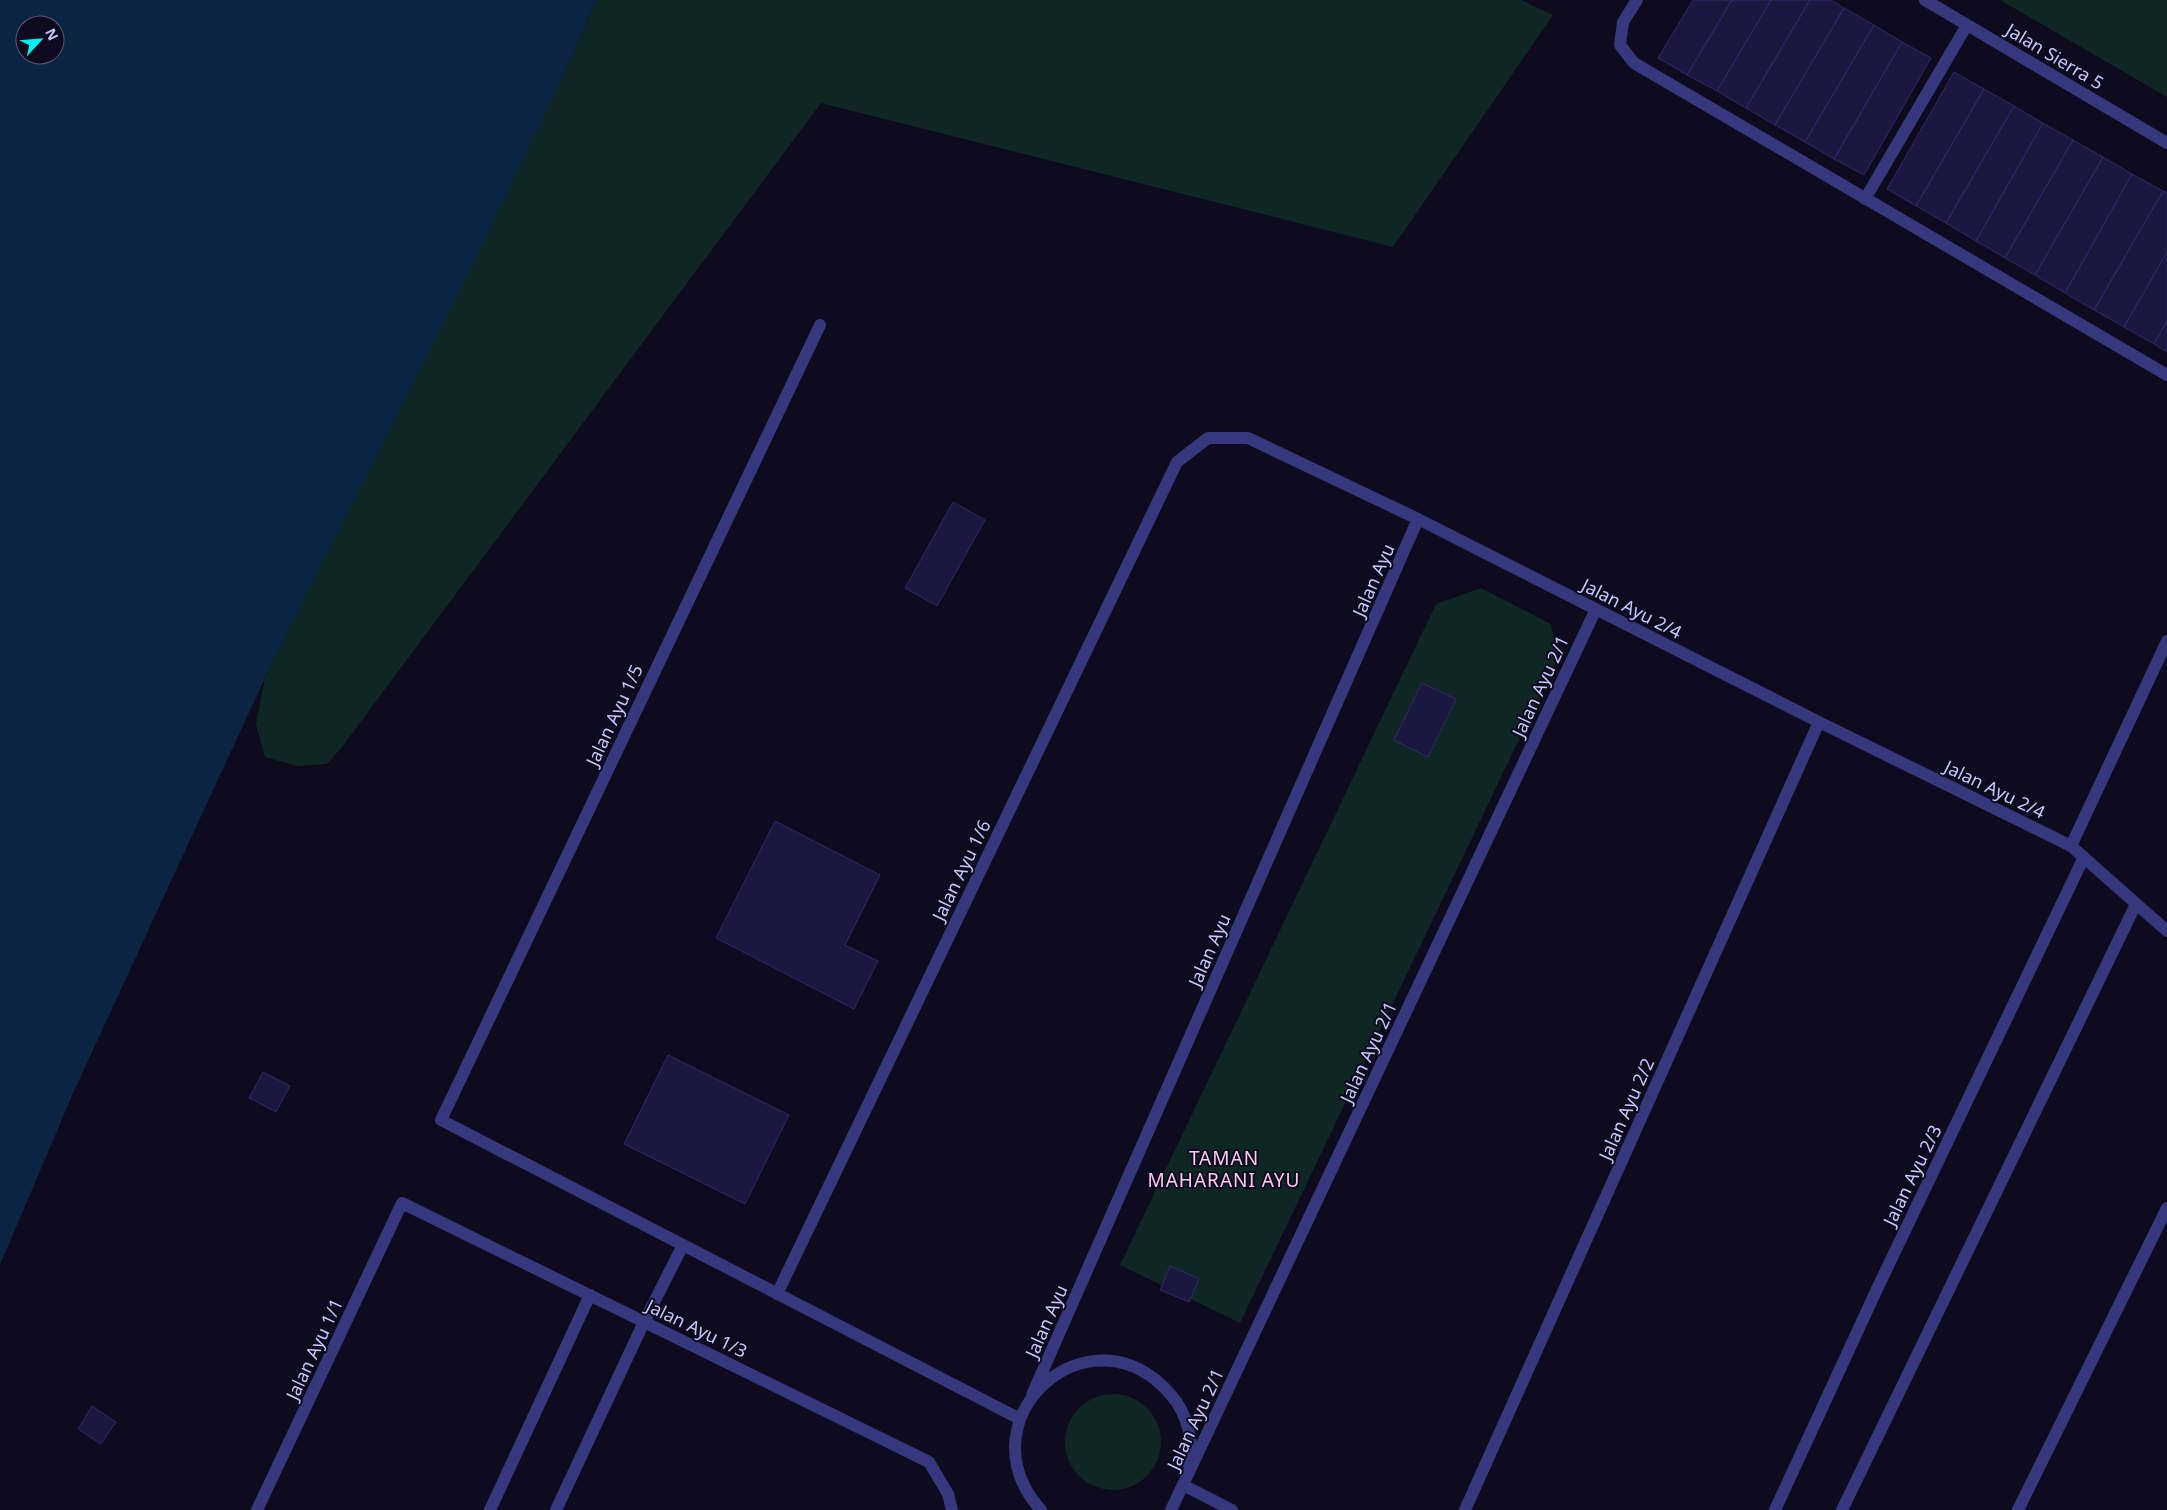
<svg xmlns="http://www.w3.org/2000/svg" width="2167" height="1510" font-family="'Noto Sans',sans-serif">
  <rect width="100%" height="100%" fill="#0d0b1d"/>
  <path fill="#0e2724" d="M596,0H1521L1553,15L1393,247L821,103L342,747L327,764L297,766L265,757L256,725L265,678L573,55Z
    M2000,0H2167V97Z
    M1481,588L1551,624L1558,658L1240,1323L1120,1265L1436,604Z
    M1065 1442a48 48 0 1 1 96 0a48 48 0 1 1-96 0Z"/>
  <path fill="#0b2442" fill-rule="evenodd" d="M0,0H596L573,55L485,239L265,678L74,1091L0,1265ZM25,25H55V55H25Z"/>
  <path fill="#1c173e" stroke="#30286b" d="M1693,0H1732L1687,75L1658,58Z
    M1732,0H1771L1717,91L1687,75Z
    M1771,0H1810L1746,108L1717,91Z
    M1810,0H1831L1844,8L1775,125L1746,108Z
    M1844,8L1874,25L1805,142L1775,125Z
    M1874,25L1902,42L1834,159L1805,142Z
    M1902,42L1931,58L1864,175L1834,159Z
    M1954,72L1984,89L1916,206L1887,189Z
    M1984,89L2014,106L1946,223L1916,206Z
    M2014,106L2043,123L1976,241L1946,223Z
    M2043,123L2073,140L2005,258L1976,241Z
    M2073,140L2103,157L2035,275L2005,258Z
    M2103,157L2132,174L2065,293L2035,275Z
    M2132,174L2163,191L2094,310L2065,293Z
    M2163,191L2167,193V252L2124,327L2094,310Z
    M2167,252V321L2154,344L2124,327Z
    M2167,321V352L2154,344Z
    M953,502L985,520L937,606L905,588Z
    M1422,683L1456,699L1428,757L1394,740Z
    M775,821L880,875L845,945L878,961L854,1009L716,938Z
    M668,1055L789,1115L745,1204L624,1144Z
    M263,1072L290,1086L276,1112L249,1098Z
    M1170,1266L1199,1279L1189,1302L1160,1290Z
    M92,1406L116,1422L101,1444L78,1429Z"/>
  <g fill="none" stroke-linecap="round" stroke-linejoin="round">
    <path stroke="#35387d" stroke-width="12" d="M1637,0L1623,22L1620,45L1634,63L2167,375
      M1925,0L2167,143
      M1865,199L1967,25
      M820,325L441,1120L1020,1419
      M2071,846L2167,641
      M777,1294L1177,462L1208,438H1248L1418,519L1819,722L2071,846L2167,931
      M1032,1395L1418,519
      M1183,1485L1232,1510
      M257,1510L402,1203L929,1462L948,1494L952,1510
      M490,1510L590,1295
      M556,1510L644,1322L683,1245
      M1041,1510C959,1419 1091,1301 1171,1395C1187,1413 1195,1443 1189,1466
      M1171,1510L1596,609
      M1465,1510L1819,722
      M1775,1510L1877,1289L2084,857
      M1842,1510L2136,904
      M2018,1510L2167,1208"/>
  </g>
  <g text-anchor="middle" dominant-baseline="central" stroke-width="4" stroke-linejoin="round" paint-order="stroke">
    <g font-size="18" fill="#c9c7ff" stroke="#0d0b1d">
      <text transform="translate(2055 56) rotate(31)">Jalan Sierra 5</text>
      <text transform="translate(1373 580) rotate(-66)">Jalan Ayu</text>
      <text transform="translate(1632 608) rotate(27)">Jalan Ayu 2/4</text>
      <text transform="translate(1540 686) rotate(-65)">Jalan Ayu 2/1</text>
      <text transform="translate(614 715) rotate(-65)">Jalan Ayu 1/5</text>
      <text transform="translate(1995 789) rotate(26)">Jalan Ayu 2/4</text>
      <text transform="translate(961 870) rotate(-64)">Jalan Ayu 1/6</text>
      <text transform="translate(1209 950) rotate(-66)">Jalan Ayu</text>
      <text transform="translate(1368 1052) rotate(-65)">Jalan Ayu 2/1</text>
      <text transform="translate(1626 1109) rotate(-66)">Jalan Ayu 2/2</text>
      <text transform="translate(1912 1175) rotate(-64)">Jalan Ayu 2/3</text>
      <text transform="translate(1046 1321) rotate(-66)">Jalan Ayu</text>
      <text transform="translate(697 1328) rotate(26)">Jalan Ayu 1/3</text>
      <text transform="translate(314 1349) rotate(-65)">Jalan Ayu 1/1</text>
      <text transform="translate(1195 1419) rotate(-65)">Jalan Ayu 2/1</text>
    </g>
    <g font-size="19" letter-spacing="1" fill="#ffc9f0" stroke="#0d0b1d">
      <text x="1224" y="1158">TAMAN<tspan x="1224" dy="22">MAHARANI AYU</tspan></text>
    </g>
  </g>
  <g transform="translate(40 40) rotate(64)"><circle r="24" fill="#0d0b1d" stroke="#585677"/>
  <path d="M0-4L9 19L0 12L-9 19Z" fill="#00eff2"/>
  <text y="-8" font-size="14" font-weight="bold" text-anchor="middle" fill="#c9c7ff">N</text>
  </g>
</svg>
